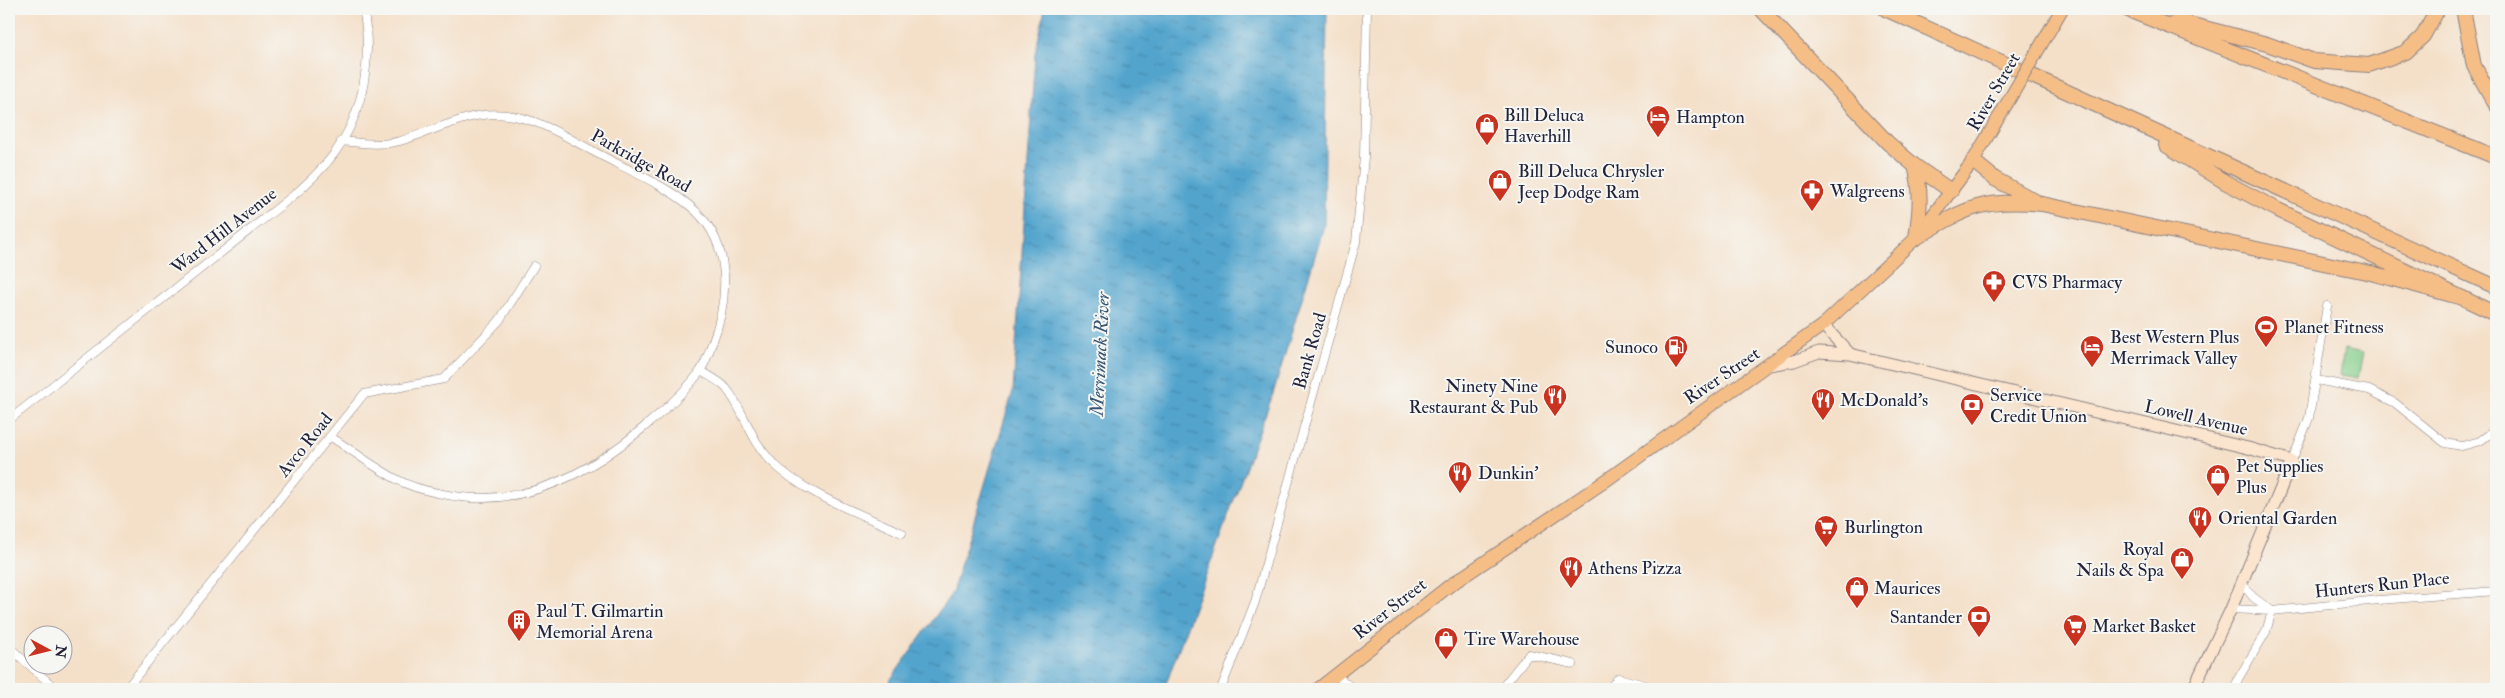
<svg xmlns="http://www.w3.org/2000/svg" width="2505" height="698" font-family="'IM FELL Double Pica',serif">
  <defs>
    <pattern id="water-ripples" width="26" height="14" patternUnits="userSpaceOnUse" patternTransform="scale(1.25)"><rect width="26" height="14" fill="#52a4cd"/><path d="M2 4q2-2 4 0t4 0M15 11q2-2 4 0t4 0" fill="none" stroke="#4485a8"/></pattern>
  </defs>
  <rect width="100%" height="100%" fill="#f6f6f2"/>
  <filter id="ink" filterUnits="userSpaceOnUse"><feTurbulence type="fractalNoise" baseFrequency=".02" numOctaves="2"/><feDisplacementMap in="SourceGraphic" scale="10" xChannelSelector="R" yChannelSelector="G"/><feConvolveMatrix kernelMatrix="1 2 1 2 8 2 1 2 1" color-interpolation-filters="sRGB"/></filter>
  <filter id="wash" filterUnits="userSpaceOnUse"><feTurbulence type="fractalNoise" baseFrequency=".0096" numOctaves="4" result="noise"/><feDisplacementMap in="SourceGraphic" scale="20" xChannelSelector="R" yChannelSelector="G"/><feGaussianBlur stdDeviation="1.12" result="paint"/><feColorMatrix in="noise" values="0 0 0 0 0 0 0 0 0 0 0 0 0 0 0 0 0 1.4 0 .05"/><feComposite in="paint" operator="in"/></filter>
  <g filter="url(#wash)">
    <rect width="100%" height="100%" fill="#f4e0c9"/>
    <path fill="#85ce8b" stroke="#547863" d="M2344,349L2363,353L2358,378L2340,375Z"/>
    <path fill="url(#water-ripples)" stroke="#3a6384" d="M1045,9H1327L1324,226L1273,394L1164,689H884L952,593L1013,391L1035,54Z"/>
  </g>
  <g filter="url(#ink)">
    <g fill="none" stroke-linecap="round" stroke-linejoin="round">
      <g stroke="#8b8182" stroke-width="9">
        <path id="minor" d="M701,371C709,376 720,381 726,388C744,410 750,439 770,460C803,494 859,513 902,533
          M2316,380L2369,390L2395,403L2445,443L2462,446L2480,441L2491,433L2496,422
          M9,420L294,195C309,182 324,168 336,151C364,111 373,57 363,9
          M331,437C353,451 375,468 398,480C418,491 461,499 484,498C545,497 598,466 643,428C663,411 683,394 699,373C705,365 708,355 711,346C730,299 733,241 690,206C664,185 633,172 604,157C580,145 555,128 529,120C478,103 446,128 400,141C381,146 361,143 341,141
          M2292,461L2309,418L2327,306
          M2242,583L2253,597L2272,611
          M2231,609L2272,611L2379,600L2496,591
          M9,647L56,689
          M1335,675L1354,689
          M126,689L364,394L444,379L499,321L534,266
          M1221,689L1255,602L1356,242L1364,157L1367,9
          M1501,689L1529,654L1573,664
          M1609,689L1618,678L1661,689
          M2235,689L2238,679L2266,632L2272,611"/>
      </g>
      <g stroke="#8b8182" stroke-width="13">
        <path id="secondary" d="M1823,325L1850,354
          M1769,365L1794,361L1819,352L1850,354L2248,448L2292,461L2231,609L2193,689"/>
      </g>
      <g stroke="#8b8182" stroke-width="14">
        <path id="primary" d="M1318,689L1449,586L1601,484L1823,325L1916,238L1973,161L2006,105"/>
      </g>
      <g stroke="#8b8182" stroke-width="16">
        <path id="motorway" d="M1761,9L1888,143L1915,166L1951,191
          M1885,9L2496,287
          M2126,9L2496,157
          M2463,9L2474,66L2496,105
          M2177,21L2267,44L2314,61L2369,65L2406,52L2423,36L2438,9
          M2166,145L2225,182L2278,210L2496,314
          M1973,161L1995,179L2035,201
          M1915,166C1922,191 1920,212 1916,238
          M1916,238C1966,208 1982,198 2042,204L2371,273L2463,298"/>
      </g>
      <use href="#minor" stroke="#fff" stroke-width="8"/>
      <use href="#secondary" stroke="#fbe5cf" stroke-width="11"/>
      <use href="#primary" stroke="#f6be87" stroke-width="12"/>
      <use href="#motorway" stroke="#f6be87" stroke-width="14"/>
      <g stroke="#8b8182" stroke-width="14" stroke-linecap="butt">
        <path id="primary-bridge" d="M2006,105L2062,9"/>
      </g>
      <use href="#primary-bridge" stroke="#f6be87" stroke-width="12"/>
    </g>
  </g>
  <defs>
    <g id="hotel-pin" transform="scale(1.25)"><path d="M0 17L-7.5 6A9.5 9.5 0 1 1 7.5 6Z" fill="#c8321e" stroke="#f6f6f2"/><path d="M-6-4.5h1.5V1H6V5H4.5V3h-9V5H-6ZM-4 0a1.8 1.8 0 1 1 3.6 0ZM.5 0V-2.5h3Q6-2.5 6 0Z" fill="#fff"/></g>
    <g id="shop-pin" transform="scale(1.25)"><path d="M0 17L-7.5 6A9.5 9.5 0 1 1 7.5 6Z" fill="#c8321e" stroke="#f6f6f2"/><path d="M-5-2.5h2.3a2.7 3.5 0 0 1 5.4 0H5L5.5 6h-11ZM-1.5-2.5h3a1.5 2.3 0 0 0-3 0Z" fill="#fff"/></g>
    <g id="pharmacy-pin" transform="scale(1.25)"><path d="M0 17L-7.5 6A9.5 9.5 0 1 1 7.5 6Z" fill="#c8321e" stroke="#f6f6f2"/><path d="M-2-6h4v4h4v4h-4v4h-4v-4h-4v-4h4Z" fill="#fff"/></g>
    <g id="stadium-pin" transform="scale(1.25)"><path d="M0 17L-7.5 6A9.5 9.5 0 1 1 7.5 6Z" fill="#c8321e" stroke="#f6f6f2"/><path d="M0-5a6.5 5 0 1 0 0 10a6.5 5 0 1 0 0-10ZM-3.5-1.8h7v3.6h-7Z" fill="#fff"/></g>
    <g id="fuel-pin" transform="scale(1.25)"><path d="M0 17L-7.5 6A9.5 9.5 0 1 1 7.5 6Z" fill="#c8321e" stroke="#f6f6f2"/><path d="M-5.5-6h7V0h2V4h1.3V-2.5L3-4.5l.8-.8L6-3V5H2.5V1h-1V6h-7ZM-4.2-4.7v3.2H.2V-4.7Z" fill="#fff"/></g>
    <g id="restaurant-pin" transform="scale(1.25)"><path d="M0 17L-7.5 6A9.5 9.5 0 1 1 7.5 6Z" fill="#c8321e" stroke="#f6f6f2"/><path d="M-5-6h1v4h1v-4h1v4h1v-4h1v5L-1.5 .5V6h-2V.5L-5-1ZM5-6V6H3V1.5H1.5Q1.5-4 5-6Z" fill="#fff"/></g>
    <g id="bank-pin" transform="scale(1.25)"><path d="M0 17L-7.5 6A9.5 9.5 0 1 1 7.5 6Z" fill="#c8321e" stroke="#f6f6f2"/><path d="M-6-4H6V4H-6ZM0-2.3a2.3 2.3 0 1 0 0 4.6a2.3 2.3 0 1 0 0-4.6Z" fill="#fff"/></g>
    <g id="supermarket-pin" transform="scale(1.25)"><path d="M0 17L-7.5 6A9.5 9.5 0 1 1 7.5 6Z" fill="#c8321e" stroke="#f6f6f2"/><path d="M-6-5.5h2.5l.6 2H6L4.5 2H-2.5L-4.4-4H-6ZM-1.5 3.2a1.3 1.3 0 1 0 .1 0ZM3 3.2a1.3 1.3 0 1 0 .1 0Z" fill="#fff"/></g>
    <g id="building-pin" transform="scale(1.25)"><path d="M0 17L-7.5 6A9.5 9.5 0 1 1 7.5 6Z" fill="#c8321e" stroke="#f6f6f2"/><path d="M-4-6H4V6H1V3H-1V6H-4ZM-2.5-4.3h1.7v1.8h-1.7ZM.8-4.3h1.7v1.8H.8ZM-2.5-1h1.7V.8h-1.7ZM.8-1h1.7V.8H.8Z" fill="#fff"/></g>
  </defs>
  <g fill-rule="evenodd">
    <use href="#hotel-pin" x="1658" y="117"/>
    <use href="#shop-pin" x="1487" y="125"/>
    <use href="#shop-pin" x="1500" y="181"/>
    <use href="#pharmacy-pin" x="1812" y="191"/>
    <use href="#pharmacy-pin" x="1994" y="282"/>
    <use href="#stadium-pin" x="2266" y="327"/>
    <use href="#fuel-pin" x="1676" y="347"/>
    <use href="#hotel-pin" x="2092" y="347"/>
    <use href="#restaurant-pin" x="1555" y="396"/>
    <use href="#restaurant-pin" x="1823" y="400"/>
    <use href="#bank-pin" x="1972" y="405"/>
    <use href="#restaurant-pin" x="1460" y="473"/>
    <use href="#shop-pin" x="2218" y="476"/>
    <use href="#restaurant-pin" x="2200" y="518"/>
    <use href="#supermarket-pin" x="1826" y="527"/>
    <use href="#shop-pin" x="2182" y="559"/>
    <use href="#restaurant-pin" x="1571" y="568"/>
    <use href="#shop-pin" x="1857" y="588"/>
    <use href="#bank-pin" x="1979" y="617"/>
    <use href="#building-pin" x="519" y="621"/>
    <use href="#supermarket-pin" x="2075" y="626"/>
    <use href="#shop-pin" x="1446" y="639"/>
  </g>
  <g text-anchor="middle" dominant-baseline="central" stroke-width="4" stroke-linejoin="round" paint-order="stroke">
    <g font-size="18" fill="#22223b" stroke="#f6f6f2">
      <text transform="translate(1994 92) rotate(-60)">River Street</text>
      <text transform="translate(641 161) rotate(29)">Parkridge Road</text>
      <text transform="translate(224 231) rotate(-38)">Ward Hill Avenue</text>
      <text transform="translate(1310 351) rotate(-74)">Bank Road</text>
      <text transform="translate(1722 376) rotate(-34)">River Street</text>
      <text transform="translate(2196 418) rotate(13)">Lowell Avenue</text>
      <text transform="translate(305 445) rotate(-51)">Avco Road</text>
      <text transform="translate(2382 585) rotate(-6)">Hunters Run Place</text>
      <text transform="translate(1390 609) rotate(-38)">River Street</text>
    </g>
    <g font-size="18" fill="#22223b" stroke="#f6f6f2" text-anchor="start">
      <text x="1504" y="115">Bill Deluca<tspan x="1504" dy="21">Haverhill</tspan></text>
      <text x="1676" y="117">Hampton</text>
      <text x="1518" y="171">Bill Deluca Chrysler<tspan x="1518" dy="21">Jeep Dodge Ram</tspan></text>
      <text x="1830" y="191">Walgreens</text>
      <text x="2012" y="282">CVS Pharmacy</text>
      <text x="2284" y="327">Planet Fitness</text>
      <text x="2110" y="337">Best Western Plus<tspan x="2110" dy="21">Merrimack Valley</tspan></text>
      <text x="1658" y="347" text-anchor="end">Sunoco</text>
      <text x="1538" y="386" text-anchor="end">Ninety Nine<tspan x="1538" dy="21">Restaurant &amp; Pub</tspan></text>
      <text x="1990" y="395">Service<tspan x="1990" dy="21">Credit Union</tspan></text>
      <text x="1840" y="400">McDonald's</text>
      <text x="2236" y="466">Pet Supplies<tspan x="2236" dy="21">Plus</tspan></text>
      <text x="1478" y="473">Dunkin'</text>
      <text x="2218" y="518">Oriental Garden</text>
      <text x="1844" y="527">Burlington</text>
      <text x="2164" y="549" text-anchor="end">Royal<tspan x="2164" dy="21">Nails &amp; Spa</tspan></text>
      <text x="1588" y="568">Athens Pizza</text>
      <text x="1874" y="588">Maurices</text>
      <text x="536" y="611">Paul T. Gilmartin<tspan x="536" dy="21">Memorial Arena</tspan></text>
      <text x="1962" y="617" text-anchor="end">Santander</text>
      <text x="2092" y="626">Market Basket</text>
      <text x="1464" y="639">Tire Warehouse</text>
    </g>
    <g font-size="19" font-style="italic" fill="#355675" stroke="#f6f6f2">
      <text transform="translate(1100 354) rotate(-87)">Merrimack River</text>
    </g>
  </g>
  <rect width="2505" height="698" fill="none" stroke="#f6f6f2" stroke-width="30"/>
  <g transform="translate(48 650) rotate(97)"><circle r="24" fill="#f6f6f2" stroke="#a1a1a9"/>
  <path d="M0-4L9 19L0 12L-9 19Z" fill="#c8321e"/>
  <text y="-8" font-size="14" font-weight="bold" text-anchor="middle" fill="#22223b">N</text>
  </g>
</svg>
